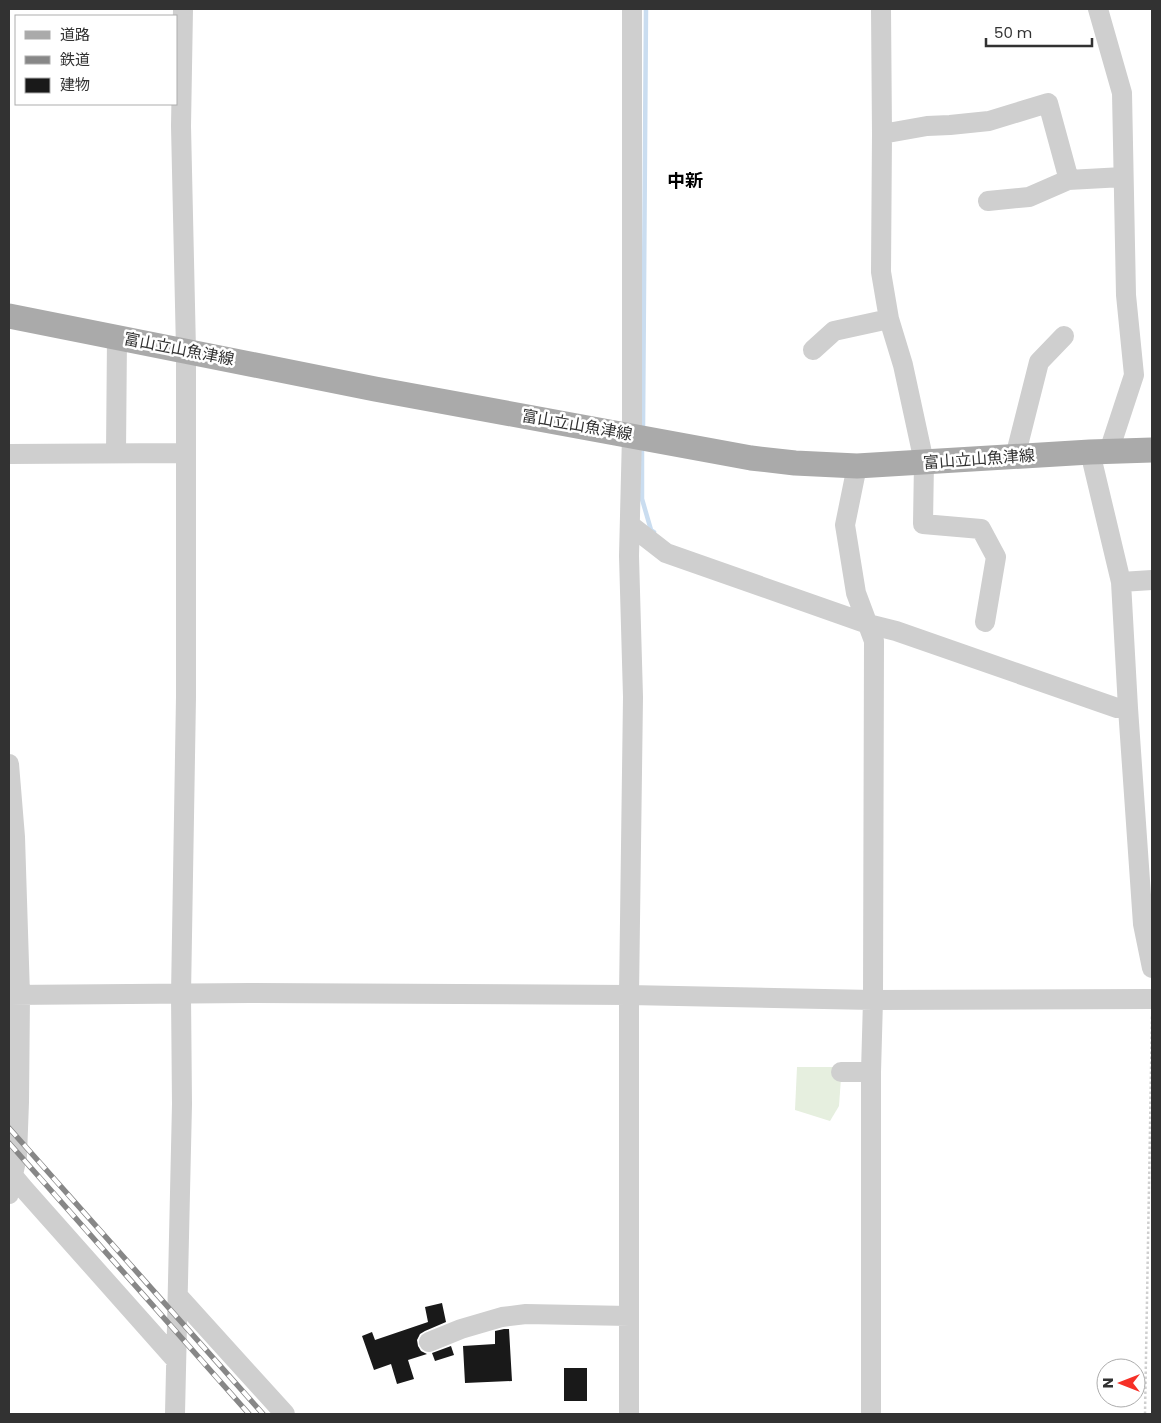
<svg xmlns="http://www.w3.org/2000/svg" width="1161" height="1423" font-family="Poppins,'Noto Sans JP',sans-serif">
  <rect width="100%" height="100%" fill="#fff"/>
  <path fill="#e6efdf" d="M797,1067H840L841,1078L839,1106L830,1121L795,1110Z"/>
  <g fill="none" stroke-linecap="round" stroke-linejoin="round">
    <path stroke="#caddf0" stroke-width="4.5" d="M643,430L646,9
      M642,445V499L651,530L654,532"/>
  </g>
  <path fill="#191919" d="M442,1303L446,1322L425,1331L420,1334L417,1340L418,1346L421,1351L427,1354L408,1360L414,1379L397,1384L391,1364L374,1370L362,1336L372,1332L375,1340L428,1322L425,1307Z
    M504,1329H509L512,1381L465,1383L463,1346L495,1344V1331Z
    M451,1346L454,1355L435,1361L432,1353Z
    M564,1368H587V1401H564Z"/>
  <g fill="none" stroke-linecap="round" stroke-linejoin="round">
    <path stroke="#cfcfcf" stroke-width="2.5" stroke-dasharray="2.5 2.5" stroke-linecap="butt" d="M1145,1414L1152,1015"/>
    <path stroke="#cfcfcf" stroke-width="20" d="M881,9L882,134L881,272L889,319L903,365L924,462L923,524L981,529L996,557L985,622
      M1098,9L1122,93L1126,295L1134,375L1109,451
      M882,134L927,126L950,125L989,121L1048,103L1069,180
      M988,201L1029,197L1068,180L1123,177
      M813,350L834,331L889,319
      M1090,452L1121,582L1128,708L1143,924L1152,968
      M116,453L117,337
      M9,454L186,453
      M1015,457L1039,362L1064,336
      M857,466L845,525L856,593L874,641L873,1000L871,1072V1414
      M630,525L666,553L868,624L896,631L1117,708H1128
      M1121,582L1152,580
      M9,764L15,837L20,995L19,1102L17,1156L9,1194
      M9,995L250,993L629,995L873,1000L1152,999
      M841,1072H871
      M9,1171L24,1189L176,1360
      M178,1296L285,1414
      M429,1342L461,1329L502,1317L526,1314L629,1316
      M175,1414L182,1104L181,995L186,697V350L181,126L183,9
      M629,1414V995L633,697L629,556L632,435V9"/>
    <path stroke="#aaa" stroke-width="25" d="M9,316L375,389L751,458L795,463L857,466L1090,452L1152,450"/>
    <g stroke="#878787" stroke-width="5.5">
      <path id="rail" d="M9,1128L263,1414
        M9,1143L249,1414"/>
    </g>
    <use href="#rail" stroke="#fff" stroke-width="4" stroke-dasharray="11" stroke-linecap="butt"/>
  </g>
  <g text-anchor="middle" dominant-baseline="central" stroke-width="5" stroke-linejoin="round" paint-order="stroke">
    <g font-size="16" fill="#323232" stroke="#fff">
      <text transform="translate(179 349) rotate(11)">富山立山魚津線</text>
      <text transform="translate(577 425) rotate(10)">富山立山魚津線</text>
      <text transform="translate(979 459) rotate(-4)">富山立山魚津線</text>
    </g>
    <g font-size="18" font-weight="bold" fill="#000" stroke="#fff">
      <text x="685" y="180">中新</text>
    </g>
  </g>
  <rect width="1161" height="1423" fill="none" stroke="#323232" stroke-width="20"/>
  <rect x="15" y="15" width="162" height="90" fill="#ffffff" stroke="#adadad"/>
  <rect x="25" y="31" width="25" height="8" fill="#aaaaaa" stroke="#adadad"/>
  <text x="60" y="40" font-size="15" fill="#323232">道路</text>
  <rect x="25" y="56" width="25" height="8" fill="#878787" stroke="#adadad"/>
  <text x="60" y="65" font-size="15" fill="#323232">鉄道</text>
  <rect x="25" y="78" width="25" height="15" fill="#191919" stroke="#adadad"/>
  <text x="60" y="90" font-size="15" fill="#323232">建物</text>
  <g transform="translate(1121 1383) rotate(270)"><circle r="24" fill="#ffffff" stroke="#adadad"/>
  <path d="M0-4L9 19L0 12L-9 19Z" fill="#f63027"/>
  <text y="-8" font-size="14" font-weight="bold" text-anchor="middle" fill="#323232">N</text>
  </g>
  <path d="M986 38v8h106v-8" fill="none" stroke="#323232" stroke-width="2.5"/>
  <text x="994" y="38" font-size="15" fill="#323232" stroke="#ffffff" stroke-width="4" paint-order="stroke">50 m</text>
</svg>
